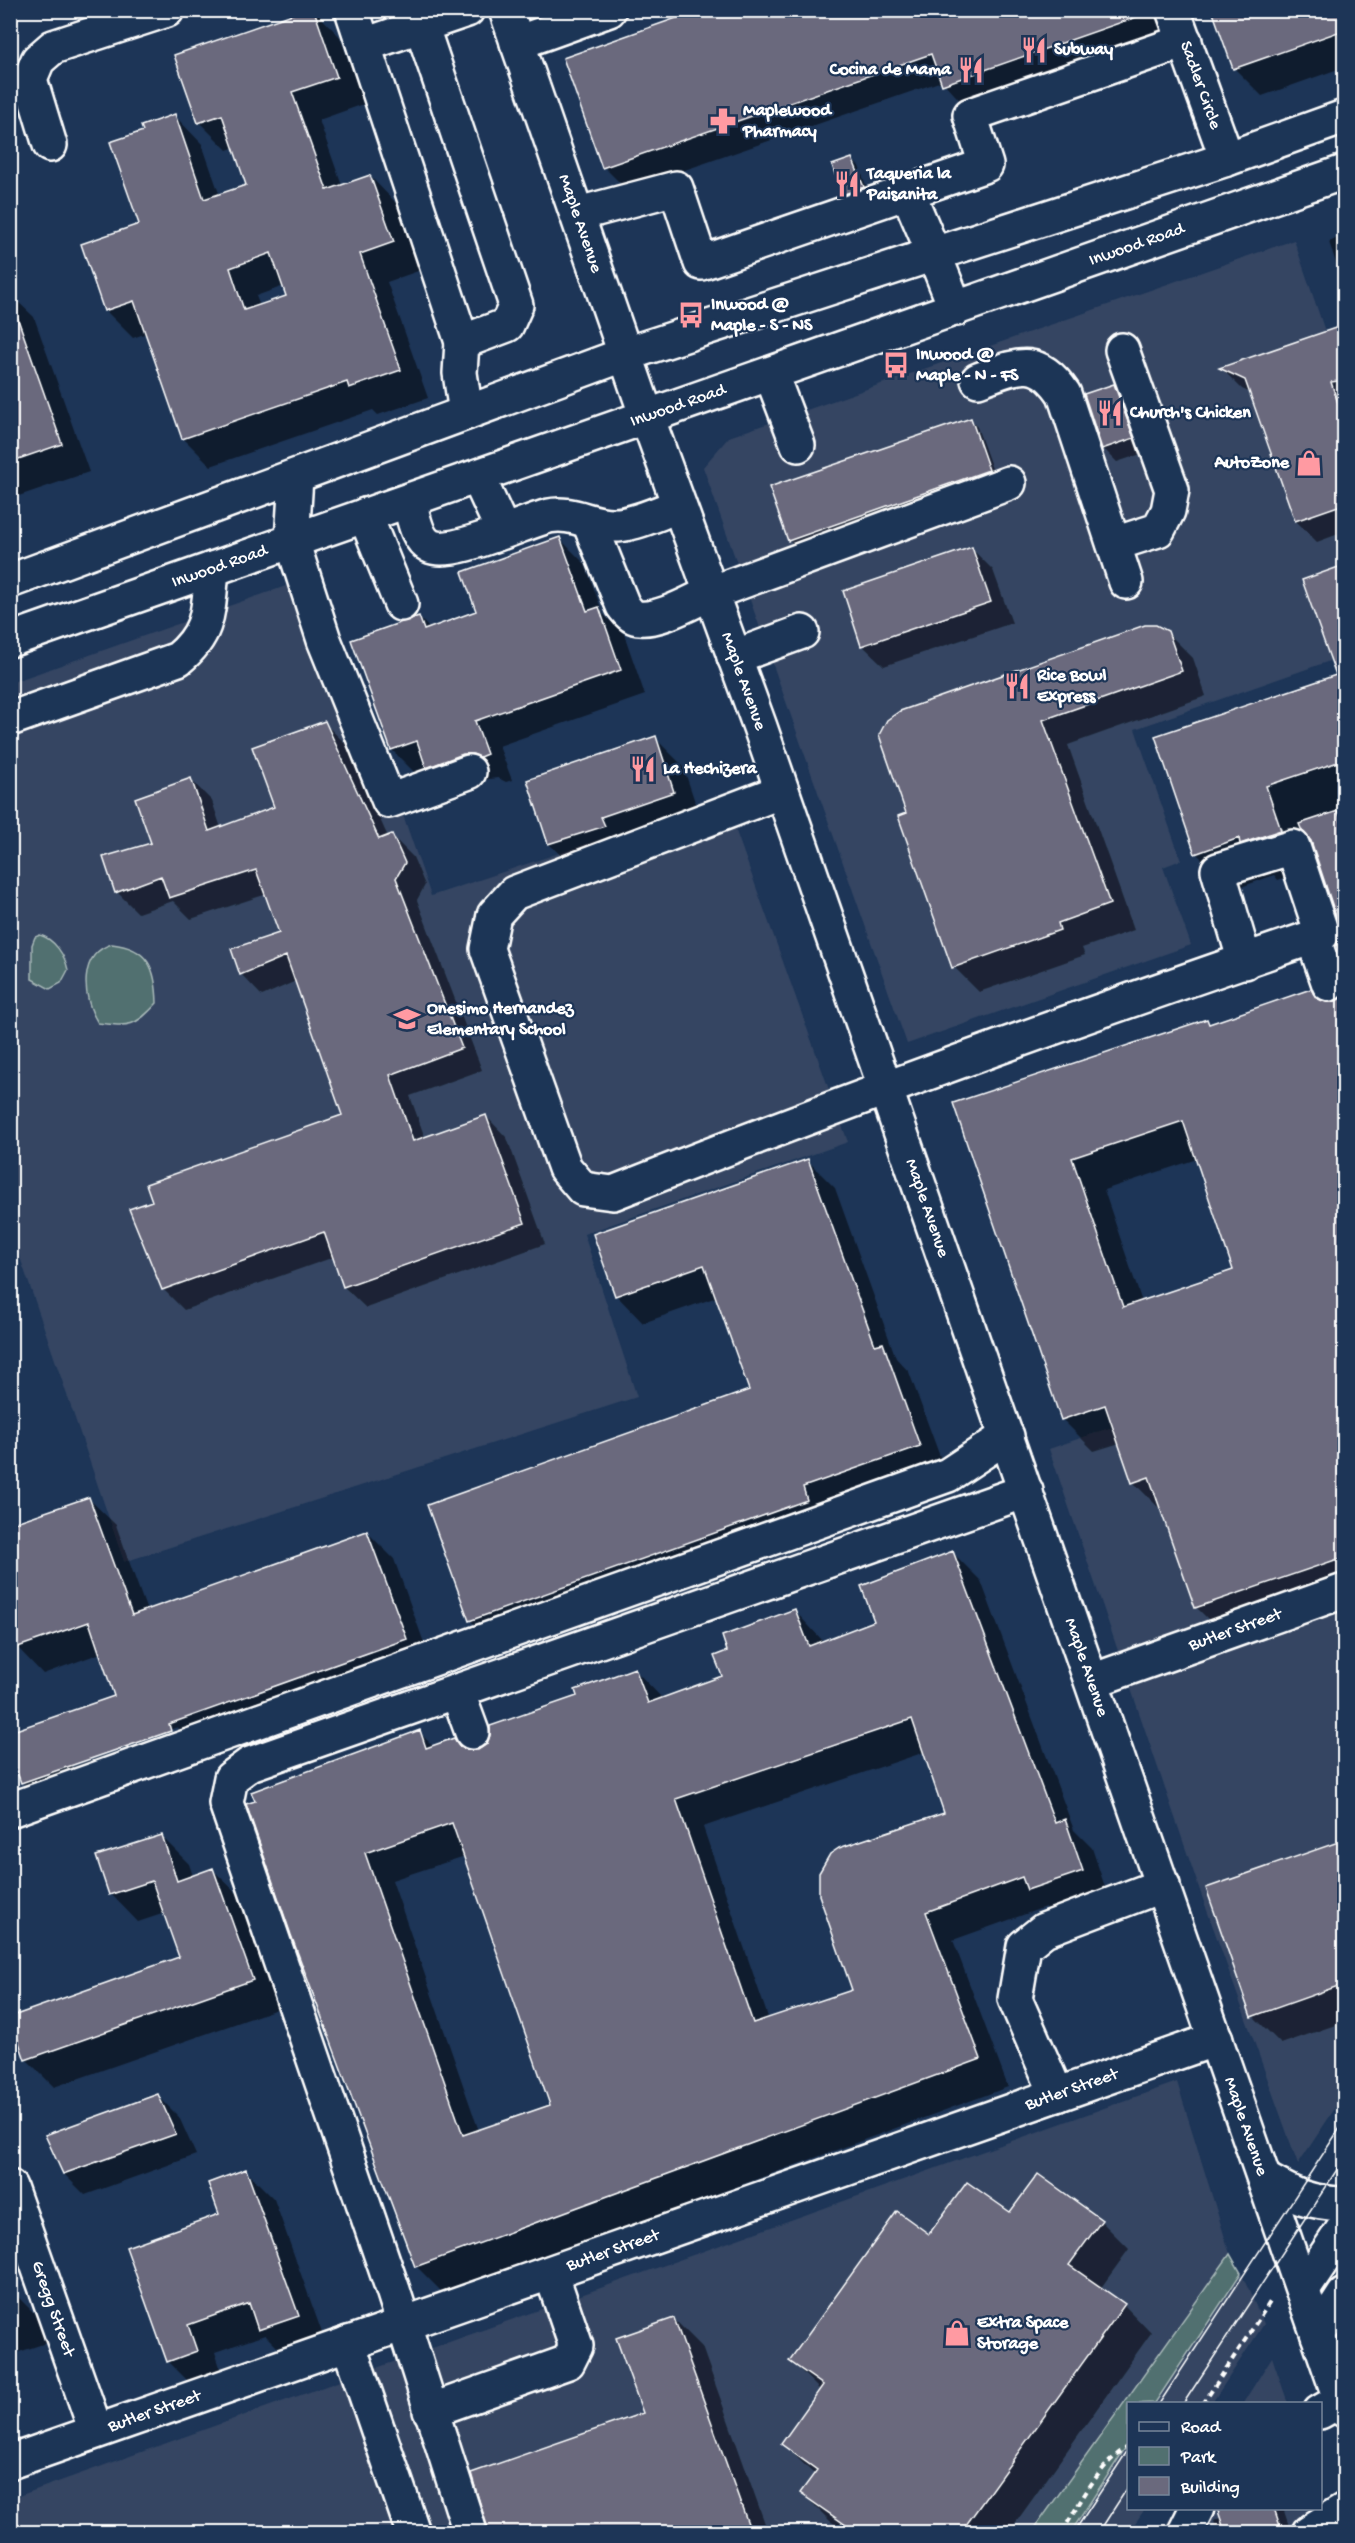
<svg xmlns="http://www.w3.org/2000/svg" width="1355" height="2543" font-family="'Gochi Hand',sans-serif">
  <rect width="100%" height="100%" fill="#1d3557"/>
  <filter id="ink" filterUnits="userSpaceOnUse"><feTurbulence type="fractalNoise" baseFrequency=".0167" numOctaves="2"/><feDisplacementMap in="SourceGraphic" scale="12" xChannelSelector="R" yChannelSelector="G"/><feConvolveMatrix kernelMatrix="1 2 1 2 8 2 1 2 1" color-interpolation-filters="sRGB"/></filter>
  <g filter="url(#ink)">
    <path fill="#344562" d="M1294,240L1344,387V656L1135,729L1181,860L1163,867L1191,945L907,1044L703,467L729,437Z
      M320,574L431,896L724,798L848,1142L584,1234L637,1397L124,1562L11,1231L10,683Z
      M1344,1346V2095L1298,2164L1199,1888L1049,1449Z
      M1177,2082L1230,2254L1032,2532H11L10,2499Z
      M1241,2273L1264,2324L1212,2403L1155,2404Z
      M1272,2357L1288,2403H1243Z
      M1128,2444V2508L1145,2509L1129,2532H1071Z
      M1321,2498L1333,2532H1161L1176,2509L1320,2508Z"/>
    <path fill="#517070" stroke="#a8b8b8" stroke-width="1.5" d="M40,935C54,939 65,955 68,970L61,983L50,989L32,979V945L35,937Z
      M112,944C149,948 156,969 157,1003C135,1027 130,1027 98,1023C82,998 78,954 112,944Z
      M1230,2254L1241,2273L1155,2403L1128,2404V2444L1071,2532H1032Z"/>
    <path fill="#0007" fill-rule="evenodd" d="M314,10L340,37L364,104L319,120L342,186L370,176L397,204L421,270L387,282L428,398L378,415L373,410L211,466L183,438L147,333L133,338L105,310L141,225L145,132L175,116L202,144L220,196L248,186L235,147L227,150L199,122ZM284,286L288,297L260,306L256,296Z
      M703,10H1153L1163,38L966,107L942,81L627,190L604,167Z
      M1214,10H1344V67L1262,96L1234,68Z
      M852,160L859,166L869,194L850,200L844,194Z
      M1344,235V287L1329,242Z
      M10,294L34,317L89,472L10,499Z
      M1336,358L1344,384V532L1317,542L1296,521L1251,393L1242,389L1222,369Z
      M1114,386L1128,400L1147,452L1117,462L1103,448Z
      M971,420L977,427L995,477L796,547L789,540Z
      M560,539L585,564L603,614L624,634L645,695L499,746L512,780L506,782L498,778L489,779L453,792L417,775L392,750L419,617L430,629L478,612Z
      M972,549L993,570L1012,623L884,666L862,645Z
      M1344,566V915L1333,904L1312,840L1305,832L1317,867L1278,880L1274,875L1233,890L1196,853L1338,676L1303,581Z
      M1167,632L1193,658L1206,696L1068,745L1134,930L1082,948L1085,955L979,992L954,967L908,814Z
      M324,723L346,744L388,837L392,836L413,857L425,885L417,900L482,1070L410,1096L425,1138L486,1116L507,1138L545,1244L366,1308L344,1287L334,1257L184,1310L163,1289L154,1202L344,1116L296,981L262,996L241,974L233,950L281,933L267,894L191,919L173,901L138,913L117,892L153,844L191,780L212,801L221,828L276,808Z
      M655,738L683,766L701,820L577,871L549,844L529,781Z
      M1311,991L1322,1002L1335,1003L1344,997V1600L1228,1639L1196,1607L1163,1512L1133,1482L1120,1443L1094,1451L1062,1419L955,1104L1206,1021L1211,1025ZM1197,1159L1235,1271L1142,1302L1104,1190Z
      M808,1161L835,1188L896,1358L909,1372L946,1473L497,1647L470,1620L751,1391L717,1297L643,1323L616,1295Z
      M89,1499L116,1525L147,1611L367,1532L394,1559L432,1665L49,1809L23,1783L14,1757L116,1696L101,1653L43,1674L17,1647L10,1630ZM178,1727L179,1730L72,1767V1764Z
      M953,1553L981,1581L1074,1830L1092,1848L1109,1899L1056,1917L1045,1907L953,1940L1008,2087L444,2294L416,2266L293,1935L419,1732L434,1747L454,1740L464,1750L478,1751L635,1670L663,1699L724,1676L729,1652L795,1611L824,1642L876,1622ZM925,1752L946,1813L854,1991L769,2020L703,1827ZM465,1856L552,2106L479,2131L392,1880Z
      M161,1836L189,1864L193,1876L213,1870L241,1897L280,2008L54,2087L26,2059L181,1958L165,1913L138,1922L111,1894Z
      M1344,1842V2022L1281,2044L1253,2016L1208,1889Z
      M158,2096L179,2117L196,2155L85,2195L64,2174Z
      M246,2171L274,2199L326,2344L287,2357L265,2335L215,2352L224,2379L196,2389L168,2361L221,2215Z
      M1011,2214L1101,2221L1129,2249L1100,2289L1124,2305L1151,2333L1009,2532H847L830,2521L802,2493L815,2475L783,2444L821,2391L791,2361L930,2236Z
      M10,2289L37,2316L46,2343L10,2355Z
      M674,2319L702,2347L768,2532H489L473,2474L645,2414Z
      M1218,2508H1283L1291,2532H1217L1214,2521L1221,2517Z"/>
    <path fill="#6a697d" stroke="#fff" stroke-width="1.5" fill-rule="evenodd" d="M304,10H314L337,77L292,92L327,190L370,175L394,242L360,254L401,370L349,388L347,382L182,439L134,301L104,311L81,244L139,224L110,142L143,131L141,126L175,114L204,199L246,185L222,115L198,123L174,55ZM271,253L286,296L244,310L230,268Z
      M699,10H1144L1145,14L942,85L931,54L602,168L563,58Z
      M1212,10H1344V30L1233,69Z
      M852,158L864,187L842,195L832,165Z
      M14,308L62,444L10,462V309Z
      M1344,325V380L1331,382L1344,421V504L1295,521L1245,380L1219,368Z
      M1114,384L1134,438L1102,449L1084,394Z
      M971,418L989,470L788,541L769,487Z
      M560,537L587,611L599,607L621,670L475,721L487,754L480,757L472,754H463L426,768L417,741L391,750L351,640L419,616L424,630L476,611L462,572Z
      M972,547L991,602L861,646L843,591Z
      M1344,565V760L1266,786L1281,830L1240,844L1239,838L1195,854L1155,736L1336,675L1302,580Z
      M1145,625H1156L1168,631L1182,671L1043,720L1110,904L1058,923L1060,930L952,968L898,816L906,813L879,735L887,720L900,711Z
      M325,721L379,839L392,834L405,863L396,878L462,1048L390,1075L413,1141L486,1115L525,1223L343,1287L324,1232L162,1290L129,1209L152,1201L146,1184L342,1115L286,956L240,975L231,949L279,933L256,870L169,898L161,876L115,893L103,857L151,843L135,798L191,778L209,831L274,807L252,747Z
      M656,736L674,792L601,817L605,826L548,844L527,780Z
      M1338,811L1344,831V945H1340V928L1311,841L1302,831L1299,824Z
      M1311,989L1316,998L1326,1002L1336,1001L1344,994V1557L1195,1608L1149,1477L1132,1483L1105,1405L1061,1420L953,1103L1207,1019L1209,1024ZM1183,1121L1233,1270L1123,1307L1072,1158Z
      M808,1159L875,1345L883,1343L920,1446L803,1487L807,1500L469,1621L427,1505L749,1390L704,1265L615,1296L593,1234Z
      M89,1497L132,1615L367,1531L407,1639L169,1724L171,1731L21,1783L10,1753V1732L114,1696L89,1622L15,1648L10,1634V1524Z
      M953,1551L1055,1823L1065,1819L1083,1871L1027,1890L1022,1877L926,1912L981,2059L415,2267L291,1935L246,1804L255,1801L251,1792L420,1730L426,1748L454,1738L460,1747L469,1750H478L487,1744L490,1735V1726L577,1696L575,1690L635,1668L648,1703L722,1676L714,1656L727,1651L722,1636L795,1609L809,1646L874,1621L861,1586ZM912,1719L944,1813L839,1848L830,1854L819,1873V1895L852,1990L753,2023L676,1799ZM452,1823L550,2105L463,2135L365,1853Z
      M162,1835L177,1881L213,1868L253,1980L25,2060L10,2017L179,1957L152,1881L109,1895L96,1856Z
      M1344,1840V1984L1251,2017L1206,1888Z
      M158,2094L176,2134L63,2174L45,2135Z
      M246,2169L299,2316L258,2330L249,2303L188,2325L197,2351L167,2362L126,2247L219,2214L208,2183Z
      M1038,2174L1102,2220L1069,2265L1125,2304L961,2532H856L800,2493L817,2470L781,2444L823,2385L789,2361L897,2211L929,2234L967,2182L1010,2212Z
      M674,2318L751,2532H488L471,2473L643,2413L616,2338Z
      M1217,2508H1274L1282,2532H1225Z"/>
    <g fill="none" stroke-linecap="round" stroke-linejoin="round">
      <g stroke="#fff" stroke-width="38">
        <g id="minor">
          <path d="M352,10L462,342L507,325L516,305L416,10"/>
          <path id="s1" d="M1173,10L1227,159"/>
          <path d="M517,43L609,10"/>
          <path d="M364,45L467,10"/>
          <path d="M50,145L30,79L38,60L53,47L167,10"/>
          <path d="M908,193L934,254"/>
          <path d="M578,214L676,188L701,263L986,165L970,115L1185,41"/>
          <path d="M462,342L460,373L466,413"/>
          <path d="M771,374L798,445"/>
          <path d="M978,380C1016,366 1037,353 1064,394L1126,582"/>
          <path d="M478,477L503,531"/>
          <path d="M409,501C413,514 416,539 430,546C452,557 523,522 549,516C571,511 591,525 612,525C633,526 659,512 679,506"/>
          <path d="M365,515L401,604"/>
          <path d="M589,522L623,606C627,611 631,617 638,618C659,621 691,602 711,593L1009,483"/>
          <path d="M292,541L324,640L389,801L469,772"/>
          <path d="M1114,544L1158,530L1168,511L1172,490L1122,350"/>
          <path d="M734,657L802,632"/>
          <path d="M10,719L178,659C211,632 208,609 212,569"/>
          <path d="M782,791L514,893L494,915L487,949L565,1168L583,1189L613,1193C847,1100 1084,1015 1322,934L1293,847L1218,870L1245,962"/>
          <path d="M1313,938L1329,984"/>
          <path id="s2" d="M1092,1681L1344,1591"/>
          <path d="M457,1691L472,1732"/>
          <path d="M10,1810L948,1475L1007,1436"/>
          <path d="M1057,2095L1015,1999L1024,1946L1044,1930L1163,1885"/>
          <path id="s3" d="M10,2187L96,2431"/>
          <path d="M348,2343L413,2532"/>
          <path d="M430,2411L568,2362L576,2346L551,2273"/>
          <path d="M1320,2412L1341,2400"/>
          <path id="s4" d="M10,2462L1216,2039"/>
          <path d="M470,2532L393,2290L226,1803L231,1778L250,1764L1026,1491"/>
          <path d="M1185,2532L1197,2508"/>
          <path d="M1309,2532L1344,2510"/>
        </g>
      </g>
      <g stroke="#fff" stroke-width="38">
        <g id="major">
          <path id="s5" d="M506,10L647,417L760,727L1344,2410"/>
          <path d="M934,254L956,309"/>
          <path d="M292,541L296,477"/>
          <path d="M10,581L626,354L1227,159L1344,117"/>
          <path id="s6" d="M10,640L1344,172"/>
          <path d="M1265,2179C1295,2196 1309,2203 1344,2204"/>
          <path d="M1303,2289L1344,2228"/>
          <path d="M1318,2335L1344,2295"/>
        </g>
      </g>
      <path stroke="#fff" stroke-width="4" stroke-dasharray="6 4.5" stroke-linecap="butt" d="M1203,2404L1272,2299
        M1062,2532C1080,2504 1098,2464 1128,2447"/>
      <use href="#minor" stroke="#1d3557" stroke-width="33"/>
      <use href="#major" stroke="#1d3557" stroke-width="33"/>
      <path stroke="#fff" stroke-width="1.5" d="M1159,2404L1344,2122
        M1183,2404L1344,2159
        M1074,2532L1128,2450
        M1099,2532L1128,2487"/>
    </g>
  </g>
  <defs>
    <g id="restaurant-bare" transform="scale(2.07)"><path d="M-5-6h1v4h1v-4h1v4h1v-4h1v5L-1.5 .5V6h-2V.5L-5-1ZM5-6V6H3V1.5H1.5Q1.5-4 5-6Z" fill="#ff9aa2" stroke="#1d3557" stroke-width="2.5" paint-order="stroke"/></g>
    <g id="pharmacy-bare" transform="scale(2.07)"><path d="M-2-6h4v4h4v4h-4v4h-4v-4h-4v-4h4Z" fill="#ff9aa2" stroke="#1d3557" stroke-width="2.5" paint-order="stroke"/></g>
    <g id="bus-bare" transform="scale(2.07)"><path d="M-5-6H5V4H4V6H2V4H-2V6H-4V4H-5ZM-3.5-4V0h7V-4ZM-3.5 1.2v1.5H-2V1.2ZM2 1.2v1.5H3.5V1.2Z" fill="#ff9aa2" stroke="#1d3557" stroke-width="2.5" paint-order="stroke"/></g>
    <g id="shop-bare" transform="scale(2.07)"><path d="M-5-2.5h2.3a2.7 3.5 0 0 1 5.4 0H5L5.5 6h-11ZM-1.5-2.5h3a1.5 2.3 0 0 0-3 0Z" fill="#ff9aa2" stroke="#1d3557" stroke-width="2.5" paint-order="stroke"/></g>
    <g id="school-bare" transform="scale(2.07)"><path d="M0-5L7-2L0 1L-7-2ZM-4 1L0 2.5L4 1V4Q0 6-4 4Z" fill="#ff9aa2" stroke="#1d3557" stroke-width="2.5" paint-order="stroke"/></g>
  </defs>
  <g fill-rule="evenodd">
    <use href="#restaurant-bare" x="1034" y="50"/>
    <use href="#restaurant-bare" x="971" y="70"/>
    <use href="#pharmacy-bare" x="723" y="121"/>
    <use href="#restaurant-bare" x="847" y="184"/>
    <use href="#bus-bare" x="691" y="315"/>
    <use href="#bus-bare" x="896" y="365"/>
    <use href="#restaurant-bare" x="1110" y="413"/>
    <use href="#shop-bare" x="1309" y="463"/>
    <use href="#restaurant-bare" x="1017" y="686"/>
    <use href="#restaurant-bare" x="643" y="769"/>
    <use href="#school-bare" x="407" y="1019"/>
    <use href="#shop-bare" x="957" y="2333"/>
  </g>
  <g text-anchor="middle" dominant-baseline="central" stroke-width="4.5" stroke-linejoin="round" paint-order="stroke">
    <g font-size="18" font-weight="bold" fill="#fff" stroke="#1d3557" text-anchor="start">
      <text x="1054" y="50">Subway</text>
      <text x="951" y="70" text-anchor="end">Cocina de Mama</text>
      <text x="743" y="111">Maplewood<tspan x="743" dy="21">Pharmacy</tspan></text>
      <text x="867" y="174">Taqueria la<tspan x="867" dy="21">Paisanita</tspan></text>
      <text x="711" y="305">Inwood @<tspan x="711" dy="21">Maple - S - NS</tspan></text>
      <text x="916" y="355">Inwood @<tspan x="916" dy="21">Maple - N - FS</tspan></text>
      <text x="1130" y="413">Church's Chicken</text>
      <text x="1289" y="463" text-anchor="end">AutoZone</text>
      <text x="1037" y="676">Rice Bowl<tspan x="1037" dy="21">Express</tspan></text>
      <text x="663" y="769">La Hechizera</text>
      <text x="427" y="1009">Onesimo Hernandez<tspan x="427" dy="21">Elementary School</tspan></text>
      <text x="977" y="2323">Extra Space<tspan x="977" dy="21">Storage</tspan></text>
    </g>
    <g font-size="18" fill="#fff" stroke="#1d3557">
      <text stroke="none"><textPath href="#s1" startOffset="80">Sadler Circle</textPath></text>
      <text stroke="none"><textPath href="#s5" startOffset="226">Maple Avenue</textPath></text>
      <text stroke="none"><textPath href="#s6" startOffset="1194">Inwood Road</textPath></text>
      <text stroke="none"><textPath href="#s6" startOffset="708">Inwood Road</textPath></text>
      <text stroke="none"><textPath href="#s6" startOffset="222">Inwood Road</textPath></text>
      <text stroke="none"><textPath href="#s5" startOffset="712">Maple Avenue</textPath></text>
      <text stroke="none"><textPath href="#s5" startOffset="1270">Maple Avenue</textPath></text>
      <text stroke="none"><textPath href="#s2" startOffset="152">Butler Street</textPath></text>
      <text stroke="none"><textPath href="#s5" startOffset="1756">Maple Avenue</textPath></text>
      <text stroke="none"><textPath href="#s4" startOffset="1125">Butler Street</textPath></text>
      <text stroke="none"><textPath href="#s5" startOffset="2242">Maple Avenue</textPath></text>
      <text stroke="none"><textPath href="#s4" startOffset="639">Butler Street</textPath></text>
      <text stroke="none"><textPath href="#s3" startOffset="129">Gregg Street</textPath></text>
      <text stroke="none"><textPath href="#s4" startOffset="153">Butler Street</textPath></text>
    </g>
  </g>
  <rect width="1355" height="2543" fill="none" stroke="#1d3557" stroke-width="36"/>
  <rect x="18" y="18" width="1319" height="2507" fill="none" stroke="#fff" stroke-width="2" filter="url(#ink)"/>
  <rect x="1127" y="2402" width="195" height="108" fill="#1d3557" stroke="#77869a" stroke-width="1.5"/>
  <rect x="1139" y="2422" width="30" height="9" fill="#1d3557" stroke="#77869a" stroke-width="1.5"/>
  <text x="1181" y="2432" font-size="18" fill="#ffffff">Road</text>
  <rect x="1139" y="2447" width="30" height="18" fill="#517070" stroke="#77869a" stroke-width="1.5"/>
  <text x="1181" y="2462" font-size="18" fill="#ffffff">Park</text>
  <rect x="1139" y="2477" width="30" height="18" fill="#6a697d" stroke="#77869a" stroke-width="1.5"/>
  <text x="1181" y="2492" font-size="18" fill="#ffffff">Building</text>
</svg>
